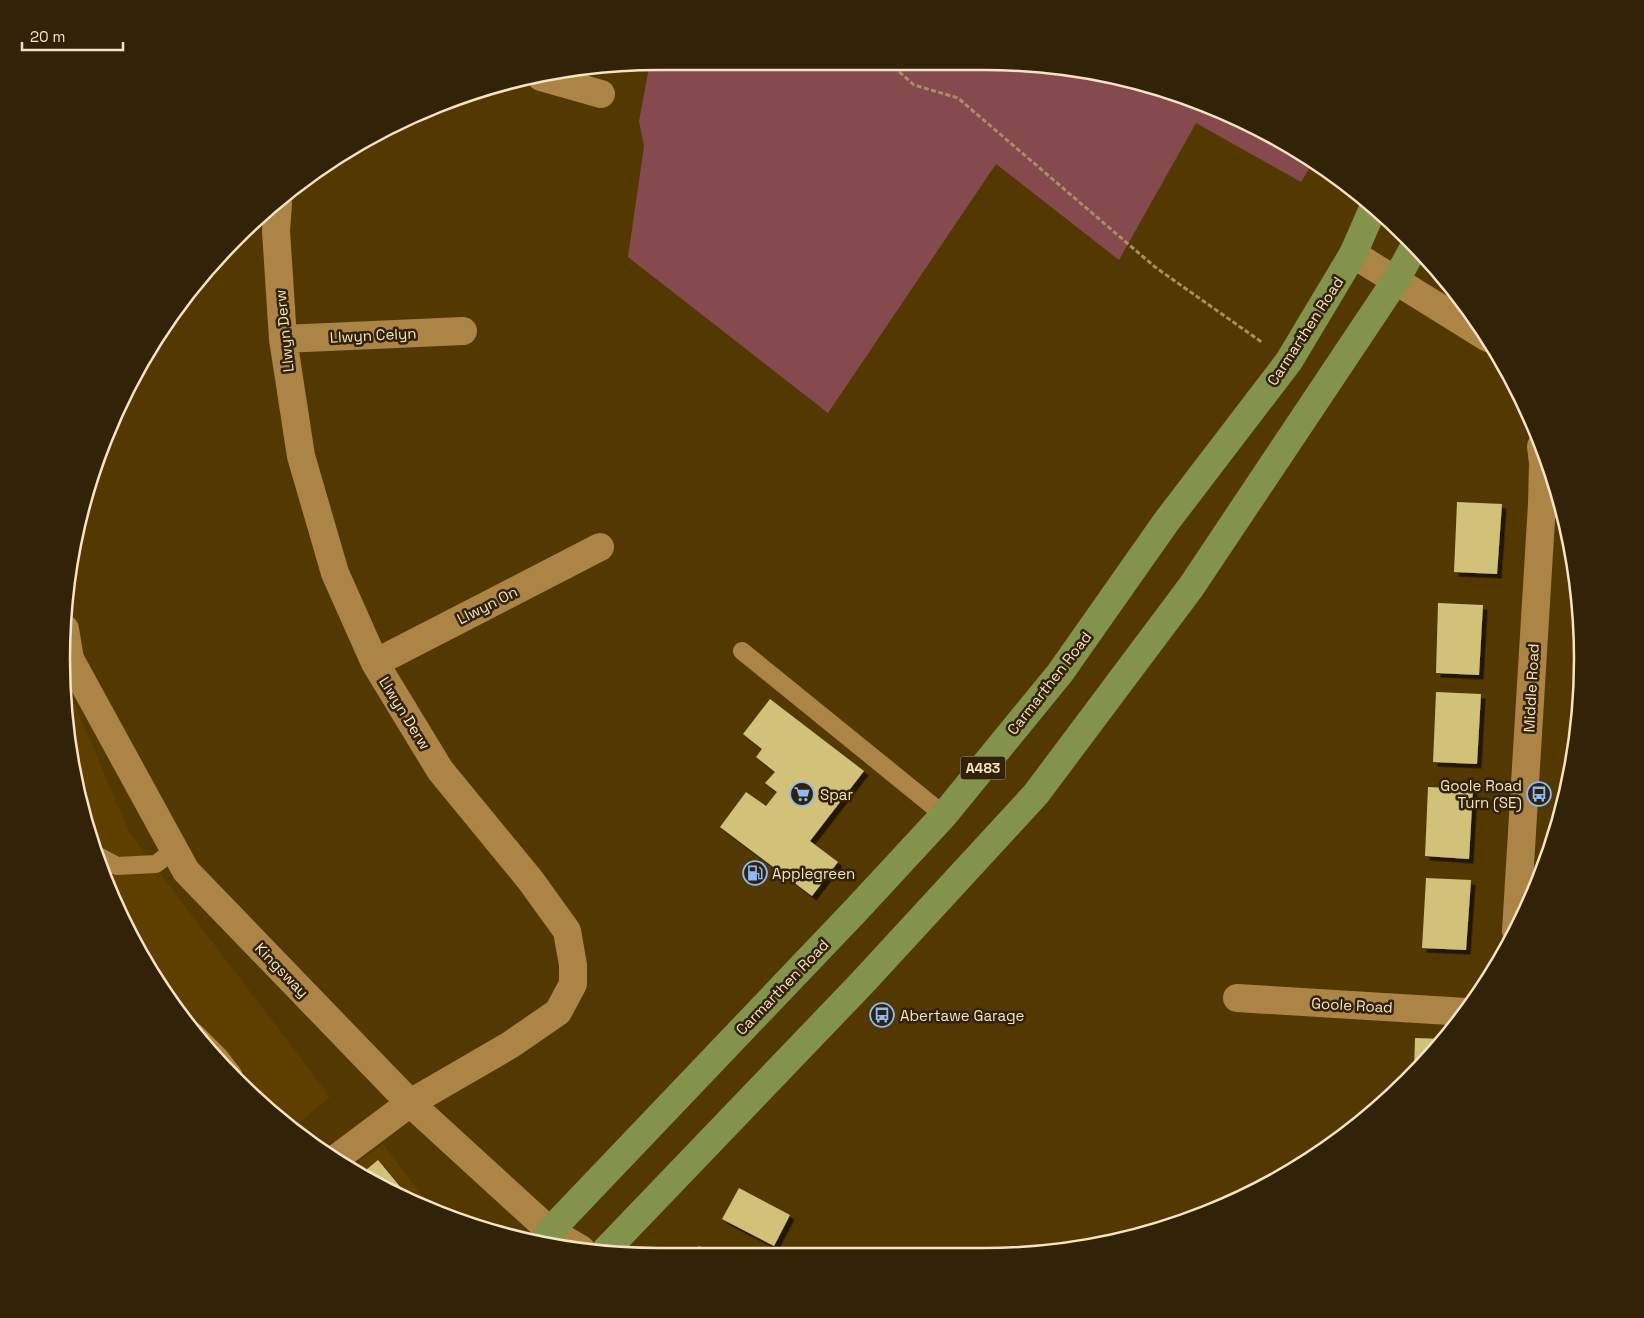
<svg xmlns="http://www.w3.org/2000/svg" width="1644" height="1318" font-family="'Space Grotesk',sans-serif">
  <defs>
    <filter id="shadow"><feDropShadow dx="4.5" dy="4.5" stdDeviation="0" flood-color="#0009"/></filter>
  </defs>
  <rect width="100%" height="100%" fill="#543802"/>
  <path fill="#5e3f00" d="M64,679L129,832L330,1097L294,1127L210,1053L141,958L82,813Z
    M383,1144L434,1212L350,1168Z"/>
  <path fill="#854a4e" d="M659,61L1024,63L1177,93L1284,141L1313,162L1301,182L1196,123L1119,260L996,164L828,413L628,257L644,146L639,121L650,62Z"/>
  <path fill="#d1c179" filter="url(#shadow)" d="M1457,502L1502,504L1497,574L1454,572Z
    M1438,603L1483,605L1479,675L1436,673Z
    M1436,692L1481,694L1477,764L1433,762Z
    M770,699L864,771L810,841L838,862L812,896L720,827L746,792L766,806L777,792L765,783L775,772L756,757L762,749L743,734Z
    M1428,787L1473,789L1469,859L1425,856Z
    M1426,878L1471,880L1466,950L1422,948Z
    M1415,1038L1444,1039L1414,1071Z
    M378,1160L412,1201L361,1174Z
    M739,1188L790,1215L774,1246L722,1219Z
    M699,1246L717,1257H692Z
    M732,1247L748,1256L727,1257Z"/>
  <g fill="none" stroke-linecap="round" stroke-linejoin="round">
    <path stroke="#a78f64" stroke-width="3" stroke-dasharray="5 2.5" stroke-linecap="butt" d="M888,62L914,85L958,98L1155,267L1263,343"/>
    <path stroke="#ac8446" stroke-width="18" d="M742,651L944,815
      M100,857L117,866L156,864L174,850
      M195,1032L219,1056L233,1074"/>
    <path stroke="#ac8446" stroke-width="28" d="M541,77L601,94
      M278,204L276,231L283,339L301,456L335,573L375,663L440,770L531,881L567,931L573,965V984L558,1012L510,1045L410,1103L334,1160
      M283,339L463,331
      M1542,504H1560
      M65,629L70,659L186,871L410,1103L550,1231L581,1249
      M375,663L600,547
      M1237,998L1466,1012"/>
    <path stroke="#ac8446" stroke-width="28" d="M1353,254L1488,338
      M1516,931L1542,504L1543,463L1541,446"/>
    <path stroke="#83934b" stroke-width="28" d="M540,1245L550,1231L857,909L944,815L1060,673L1166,522L1289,361L1353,254L1374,206
      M605,1251L862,983L1036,794L1191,587L1396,280L1414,247"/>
  </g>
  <defs>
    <g id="supermarket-ring" transform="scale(1.25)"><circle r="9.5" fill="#322207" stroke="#8abafc" stroke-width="1.5"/><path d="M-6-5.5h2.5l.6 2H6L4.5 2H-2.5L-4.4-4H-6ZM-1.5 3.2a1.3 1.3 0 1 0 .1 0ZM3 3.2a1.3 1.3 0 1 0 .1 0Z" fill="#8abafc"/></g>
    <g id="bus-ring" transform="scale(1.25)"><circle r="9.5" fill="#322207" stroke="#8abafc" stroke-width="1.5"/><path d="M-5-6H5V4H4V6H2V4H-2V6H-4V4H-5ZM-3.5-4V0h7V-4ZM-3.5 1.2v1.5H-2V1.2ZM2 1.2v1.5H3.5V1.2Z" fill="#8abafc"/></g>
    <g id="fuel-ring" transform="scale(1.25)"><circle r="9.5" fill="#322207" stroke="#8abafc" stroke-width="1.5"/><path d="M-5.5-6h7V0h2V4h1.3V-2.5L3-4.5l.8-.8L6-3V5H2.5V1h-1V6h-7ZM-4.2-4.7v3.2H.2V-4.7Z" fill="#8abafc"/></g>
  </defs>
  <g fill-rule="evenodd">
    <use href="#supermarket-ring" x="802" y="794"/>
    <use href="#bus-ring" x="1539" y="794"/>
    <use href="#fuel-ring" x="755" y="873"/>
    <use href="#bus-ring" x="882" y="1015"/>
  </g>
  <g text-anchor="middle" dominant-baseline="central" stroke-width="5" stroke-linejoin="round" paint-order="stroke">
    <rect fill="#322207" stroke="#bca88b" stroke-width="1" x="960.5" y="756.5" width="45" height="23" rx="4"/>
    <g font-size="14" font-weight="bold" fill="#f7e2c3">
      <text x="983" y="768">A483</text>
    </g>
    <g font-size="15" fill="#f7e2c3" stroke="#322207">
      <text transform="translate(284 331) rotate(-96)">Llwyn Derw</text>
      <text transform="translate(1305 331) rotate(-57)">Carmarthen Road</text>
      <text transform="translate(373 335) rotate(-3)">Llwyn Celyn</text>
      <text transform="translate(487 605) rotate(-27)">Llwyn On</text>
      <text transform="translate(1049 683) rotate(-52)">Carmarthen Road</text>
      <text transform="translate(1531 688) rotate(-87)">Middle Road</text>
      <text transform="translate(405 713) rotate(58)">Llwyn Derw</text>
      <text transform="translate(282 970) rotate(46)">Kingsway</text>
      <text transform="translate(782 987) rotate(-46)">Carmarthen Road</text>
      <text transform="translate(1352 1005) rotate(3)">Goole Road</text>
    </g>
    <g font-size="15" fill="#f7e2c3" stroke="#322207" text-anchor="start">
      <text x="1522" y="785" text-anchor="end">Goole Road<tspan x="1522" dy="17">Turn (SE)</tspan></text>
      <text x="820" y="794">Spar</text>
      <text x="772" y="873">Applegreen</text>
      <text x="900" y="1015">Abertawe Garage</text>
    </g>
  </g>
  <path d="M0 0H1644V1318H0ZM659 70H985A589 589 0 0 1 1574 659V659A589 589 0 0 1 985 1248H659A589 589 0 0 1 70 659V659A589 589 0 0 1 659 70Z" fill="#322207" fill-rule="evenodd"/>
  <path fill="none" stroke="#f7e2c3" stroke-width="2.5" d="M659 70H985A589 589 0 0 1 1574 659V659A589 589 0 0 1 985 1248H659A589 589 0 0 1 70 659V659A589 589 0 0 1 659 70Z"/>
  <path d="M22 42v8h101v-8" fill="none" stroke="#f7e2c3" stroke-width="2.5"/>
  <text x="30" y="42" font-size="15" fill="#f7e2c3" stroke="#322207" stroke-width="4" paint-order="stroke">20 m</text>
</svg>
